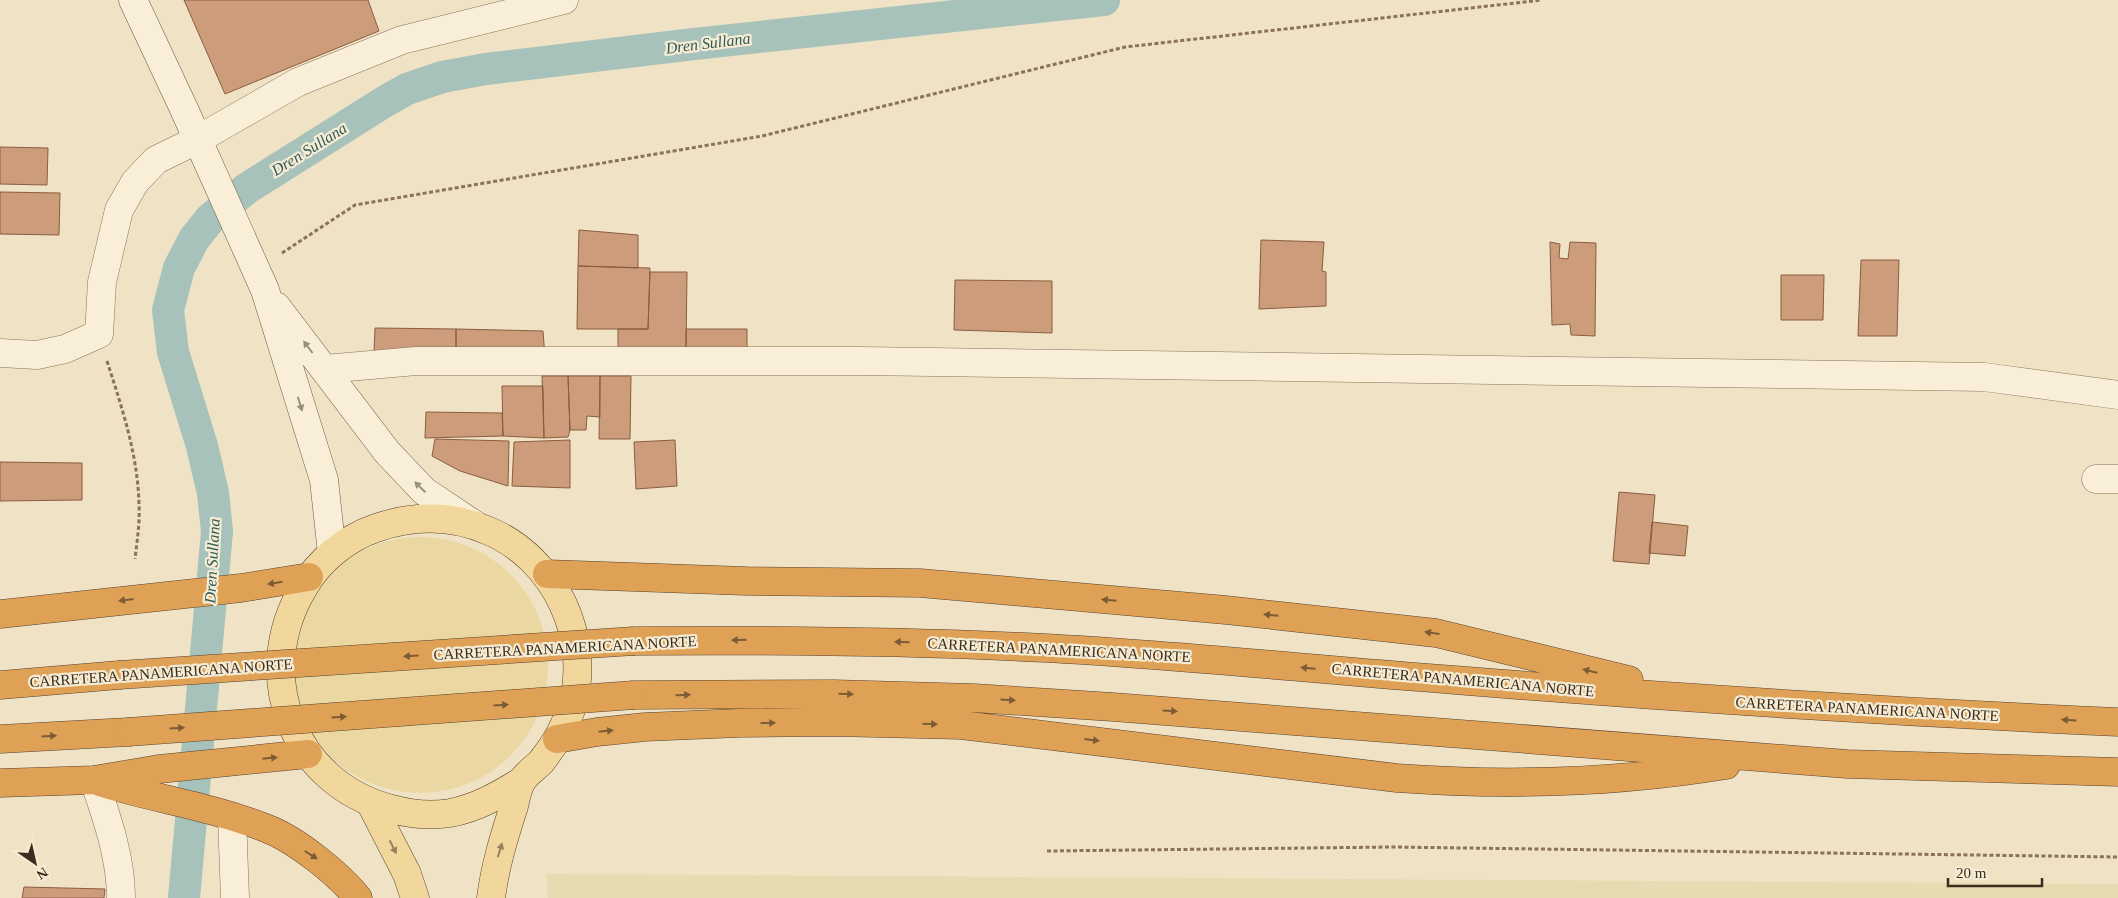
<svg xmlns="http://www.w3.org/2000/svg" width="2118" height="898" font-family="Georgia,serif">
  <rect width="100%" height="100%" fill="#efe2c5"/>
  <path fill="#e5dcb2" d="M546,874L2118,884V898H548Z"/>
  <path fill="#ebd7a2" d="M292 665a128 128 0 1 1 256 0a128 128 0 1 1-256 0Z"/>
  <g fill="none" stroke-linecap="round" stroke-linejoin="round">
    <path stroke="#a7c2ba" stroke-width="32" d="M184,898L217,531L213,493L202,446L173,352L168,310L179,268L194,239L210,219L246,189L384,102L407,89L442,77L486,69L694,44L1104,0"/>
  </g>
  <path fill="#cd9c7a" stroke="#8a5d40" d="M184,0H368L379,31L225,94Z
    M0,147L48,148L47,185L0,184Z
    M0,192L60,193L59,235L0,234Z
    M579,230L638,235V268L578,266Z
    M1261,240L1324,242L1322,271L1326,272V306L1259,309Z
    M1550,242L1560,244L1559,258L1568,259L1570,242L1596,243L1595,336L1571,335L1570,324L1552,325Z
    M1861,260H1899L1897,336H1858Z
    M578,266L650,268L648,329H577Z
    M650,272H687L686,352L618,354V329H648Z
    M1781,275H1824L1823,320H1781Z
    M955,280L1052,281V333L954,330Z
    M375,328L456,329V355L374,352Z
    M456,329L543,331L545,357L456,355Z
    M686,329H747V352H686Z
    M542,376H568L570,430L568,437L544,438Z
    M568,376H600V417L587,416L586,430H570Z
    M600,376H631L630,439H599Z
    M502,386H543L544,438L503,436Z
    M426,412L502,413L503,436L425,438Z
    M435,439L509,441L508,486L460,471L432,456Z
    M570,440V488L512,486L514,442Z
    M675,440L677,486L636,489L634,442Z
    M0,462L82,463V500L0,501Z
    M1619,492L1655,495L1649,564L1613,561Z
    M1652,522L1688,526L1685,556L1649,553Z
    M24,887L105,889L104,898H22Z"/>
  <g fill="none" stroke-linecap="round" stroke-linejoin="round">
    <g stroke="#8a735a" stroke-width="29">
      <path id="minor" d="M0,353L37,355L65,349L99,334L102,282L119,210L135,182L156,160L197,140L298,82L402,40L564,0
        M325,369L416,361H861L1984,377L2118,395
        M2096,479H2118
        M94,780C107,818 121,858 121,898
        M232,817L235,898"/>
    </g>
    <g stroke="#6c553e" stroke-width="29">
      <path id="secondary" d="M133,0L184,109L265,290L324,480L332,553
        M276,306L387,452L424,491L475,525"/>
    </g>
    <g stroke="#58422f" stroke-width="29">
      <path id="primary" d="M371,804L407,874L415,898
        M491,898C495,866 504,837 514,806C516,798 518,787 522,781C526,774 535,768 541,762C547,754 554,745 559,736C563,727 569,716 572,707C592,638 555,559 489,531C452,515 414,515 376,528C347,538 319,560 304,587C251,674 292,784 392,809C410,814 431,816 450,813C477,808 499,795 522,781"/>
    </g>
    <g stroke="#58422f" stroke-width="29">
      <path id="motorway" d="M547,574L746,581L920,583L1226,610L1436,633L1629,680
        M0,614L241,588L309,577
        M634,641C771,640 908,641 1045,648C1182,655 1318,670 1455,680C1676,698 1897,712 2118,722
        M0,685L119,675
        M634,695L834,694L974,698L1113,707L1847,764L2118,772
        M0,739L128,732
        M557,739L597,732L645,727L739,723L832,722L961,725L1397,778C1507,786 1617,783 1726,765
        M100,782C155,799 214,807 268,829C296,840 339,874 358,898
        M0,783L94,780L159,769L308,754"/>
    </g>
    <path stroke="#8a735a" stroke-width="3" stroke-dasharray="4 2.5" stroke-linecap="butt" d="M282,253L355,205L762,136L1125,47L1542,0
      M107,361C122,408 138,455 139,505C140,523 137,541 135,559
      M1047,851L1393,847L2118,857"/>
    <use href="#minor" stroke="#f9efd8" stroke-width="28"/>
    <use href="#secondary" stroke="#f9efd8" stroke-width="28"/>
    <use href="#primary" stroke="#f2d79c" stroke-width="28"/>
    <use href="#motorway" stroke="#dfa155" stroke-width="28"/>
    <g stroke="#58422f" stroke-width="29" stroke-linecap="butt">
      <path id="motorway-bridge" d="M119,675L634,641
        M128,732L634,695"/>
    </g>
    <use href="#motorway-bridge" stroke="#dfa155" stroke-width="28"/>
  </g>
  <defs><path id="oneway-solid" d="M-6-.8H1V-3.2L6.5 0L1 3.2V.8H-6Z" transform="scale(1.25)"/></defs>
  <g fill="#9a8e7c">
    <use href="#oneway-solid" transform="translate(308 347) rotate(-127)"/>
    <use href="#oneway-solid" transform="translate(300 404) rotate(73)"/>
    <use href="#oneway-solid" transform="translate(420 487) rotate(-136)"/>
  </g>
  <g fill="#7c5b35">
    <use href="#oneway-solid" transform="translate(275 583) rotate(171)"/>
    <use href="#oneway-solid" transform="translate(126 600) rotate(173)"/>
    <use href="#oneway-solid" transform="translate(1109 600) rotate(-175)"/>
    <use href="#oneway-solid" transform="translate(1271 615) rotate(-174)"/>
    <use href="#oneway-solid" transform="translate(1432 633) rotate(-172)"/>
    <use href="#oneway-solid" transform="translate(739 640) rotate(179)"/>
    <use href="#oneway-solid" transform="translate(902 642) rotate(-179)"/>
    <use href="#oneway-solid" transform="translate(411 656) rotate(176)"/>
    <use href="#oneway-solid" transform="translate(1308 668) rotate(-175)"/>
    <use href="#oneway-solid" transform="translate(1590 671) rotate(-166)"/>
    <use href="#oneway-solid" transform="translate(846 694) rotate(2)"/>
    <use href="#oneway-solid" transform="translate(683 695) rotate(-1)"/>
    <use href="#oneway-solid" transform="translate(1008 700) rotate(3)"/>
    <use href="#oneway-solid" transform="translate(501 705) rotate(-4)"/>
    <use href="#oneway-solid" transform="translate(1170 711) rotate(4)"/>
    <use href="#oneway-solid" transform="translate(339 717) rotate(-4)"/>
    <use href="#oneway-solid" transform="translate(2069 720) rotate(-177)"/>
    <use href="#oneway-solid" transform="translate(768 723) rotate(-1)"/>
    <use href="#oneway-solid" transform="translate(930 724) rotate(1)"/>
    <use href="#oneway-solid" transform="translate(177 728) rotate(-4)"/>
    <use href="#oneway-solid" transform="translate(606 731) rotate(-6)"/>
    <use href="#oneway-solid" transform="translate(49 736) rotate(-3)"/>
    <use href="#oneway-solid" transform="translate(1092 740) rotate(7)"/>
    <use href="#oneway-solid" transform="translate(270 758) rotate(-6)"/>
    <use href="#oneway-solid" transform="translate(311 855) rotate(32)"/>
  </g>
  <g fill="#96825e">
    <use href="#oneway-solid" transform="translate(393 847) rotate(63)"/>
    <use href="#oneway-solid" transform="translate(500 850) rotate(-73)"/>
  </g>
  <g text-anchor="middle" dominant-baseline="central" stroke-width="4.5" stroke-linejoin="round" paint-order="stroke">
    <g font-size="15" fill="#3a2c1f" stroke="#f6ecd4">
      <text transform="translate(565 648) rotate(-3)">CARRETERA PANAMERICANA NORTE</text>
      <text transform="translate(1059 650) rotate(3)">CARRETERA PANAMERICANA NORTE</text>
      <text transform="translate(161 673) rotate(-4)">CARRETERA PANAMERICANA NORTE</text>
      <text transform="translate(1463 680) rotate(5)">CARRETERA PANAMERICANA NORTE</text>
      <text transform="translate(1867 709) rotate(3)">CARRETERA PANAMERICANA NORTE</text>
    </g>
    <g font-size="16" font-style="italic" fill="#2e5a57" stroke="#f6ecd4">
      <text transform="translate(708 43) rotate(-7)">Dren Sullana</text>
      <text transform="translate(309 149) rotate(-32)">Dren Sullana</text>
      <text transform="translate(212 561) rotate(-87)">Dren Sullana</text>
    </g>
  </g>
  <g transform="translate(35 863) rotate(146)" stroke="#f6ecd4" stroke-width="4" paint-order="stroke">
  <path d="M0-4L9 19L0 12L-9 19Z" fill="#3a2c1f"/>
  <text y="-8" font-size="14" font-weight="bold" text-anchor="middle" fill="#3a2c1f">N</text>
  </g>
  <path d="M1948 878v8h94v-8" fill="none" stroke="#3a2c1f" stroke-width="2.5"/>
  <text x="1956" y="878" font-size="15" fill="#3a2c1f" stroke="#f6ecd4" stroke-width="4" paint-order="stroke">20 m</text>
</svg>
